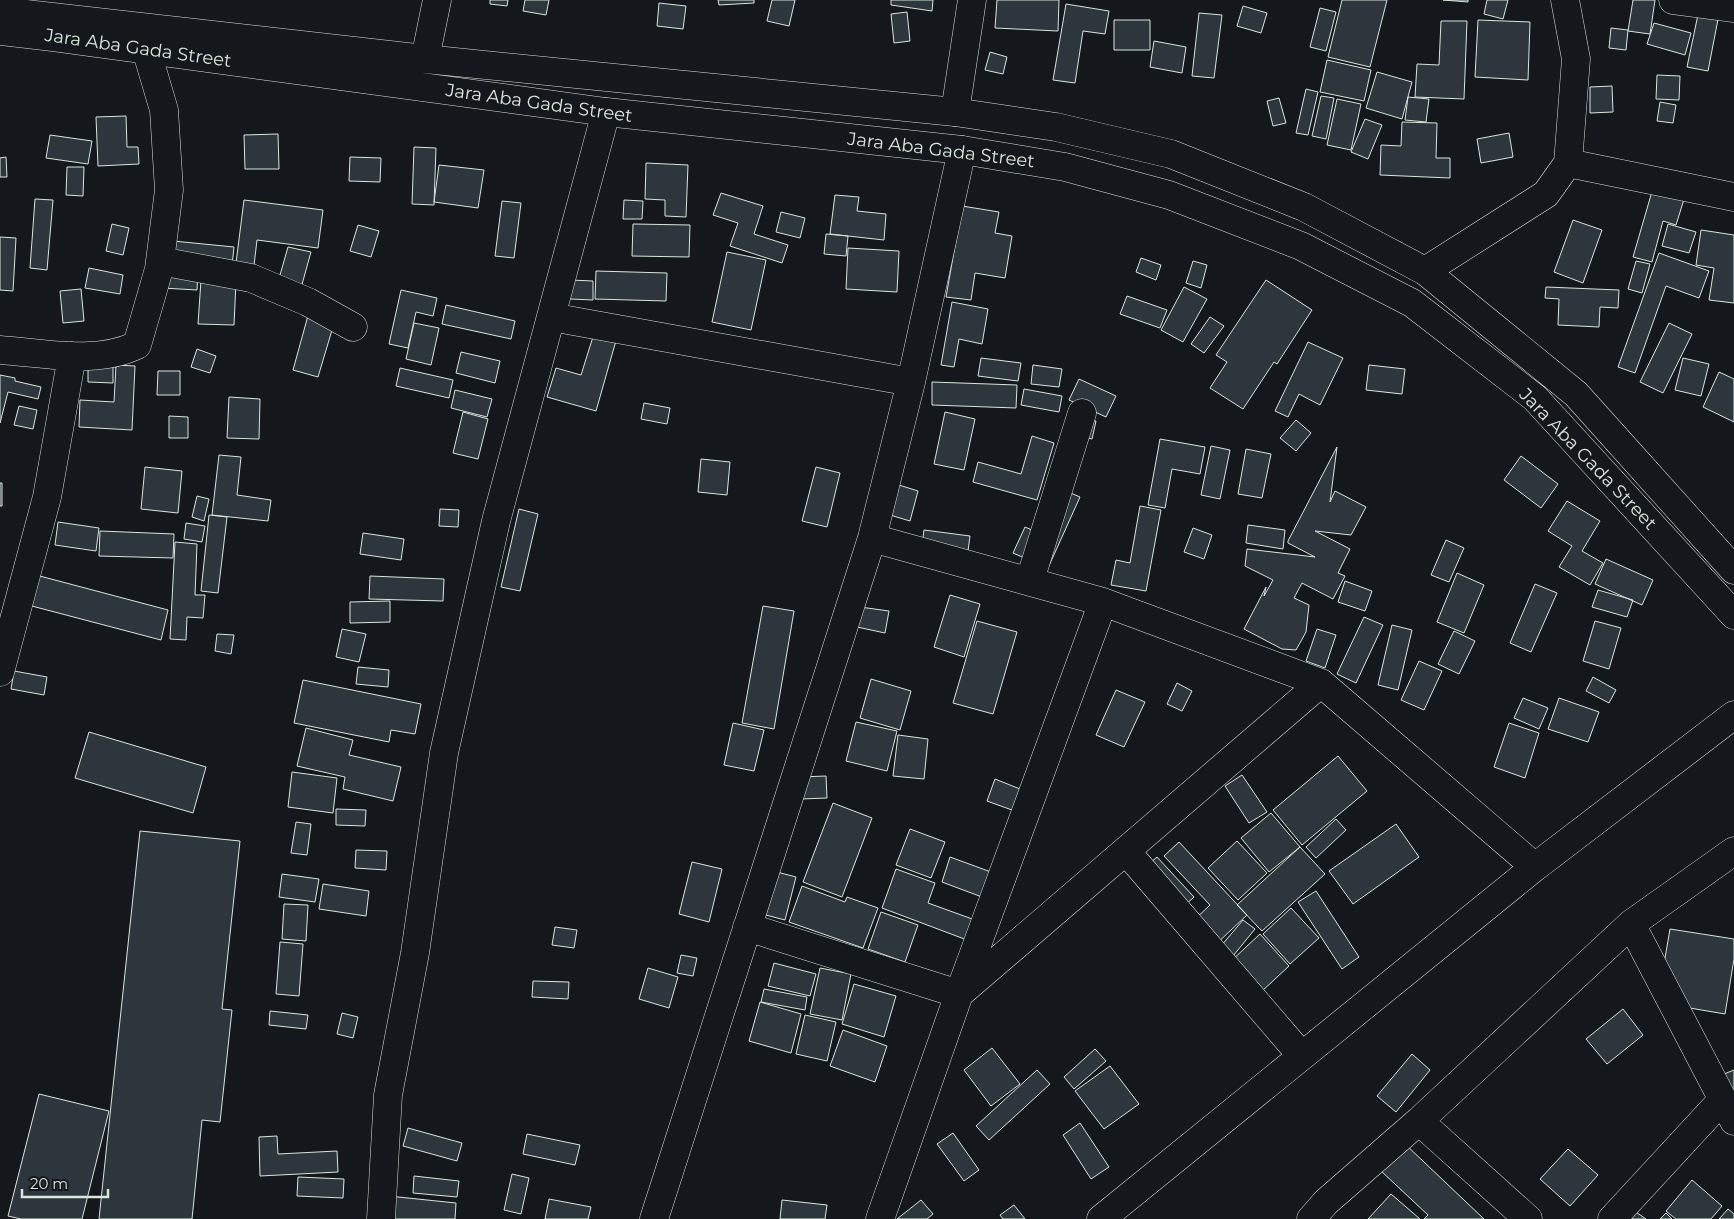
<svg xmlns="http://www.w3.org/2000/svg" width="1734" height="1219" font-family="Montserrat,sans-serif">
  <rect width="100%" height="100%" fill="#14181c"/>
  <path fill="#2c363c" stroke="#d8e6dc" d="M490,0H508L507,6L490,4Z
    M525,0H549L546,15L523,11Z
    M718,0H754V3L719,5Z
    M772,0H795L789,26L767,21Z
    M891,0H933L932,11L891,5Z
    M997,0H1059L1058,31L995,28Z
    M1342,0H1387L1370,67L1328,57Z
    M1443,0H1468V2Z
    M1487,0H1508L1503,19L1484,14Z
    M1633,0H1655L1650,34L1628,31Z
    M659,3L686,6L683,29L657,26Z
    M1066,4L1109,11L1105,34L1083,31L1075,83L1053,80Z
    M1700,5L1720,9L1708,71L1687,67Z
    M1243,6L1267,13L1261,33L1237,26Z
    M1320,8L1336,12L1326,51L1310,47Z
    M907,12L910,41L894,43L891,14Z
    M1199,13L1222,15L1214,78L1192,76Z
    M1114,20H1150V50H1114Z
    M1478,20L1530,22L1528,80L1475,77Z
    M1441,21H1467L1464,99L1415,97L1417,64L1439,65Z
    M1654,23L1691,33L1685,55L1647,44Z
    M1611,28L1628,30L1626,50L1609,48Z
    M1154,41L1186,47L1182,73L1150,67Z
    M990,52L1007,57L1003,74L985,70Z
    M1327,60L1371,70L1364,101L1320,92Z
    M1377,72L1412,82L1402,119L1366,108Z
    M1657,75L1680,76L1679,100L1656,99Z
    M1612,86L1613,112L1590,113V87Z
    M1306,89L1318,92L1308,135L1296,133Z
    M1321,96L1334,98L1326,139L1312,136Z
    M1408,97L1429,99L1426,122L1405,120Z
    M1279,98L1286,123L1273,126L1267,101Z
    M1337,99L1361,104L1351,150L1327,145Z
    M1660,102L1676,105L1673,123L1657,121Z
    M126,116L127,147H138L139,164L98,166L96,117Z
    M1365,119L1382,125L1368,159L1351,152Z
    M1402,122L1437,123L1436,158H1450V178L1380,175L1381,145L1401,146Z
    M1509,133L1513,157L1481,163L1477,139Z
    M278,134L279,169H245L244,135Z
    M50,135L92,141L88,164L46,158Z
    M414,147L436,148L434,205L412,204Z
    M6,157L7,177H0V158Z
    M350,157L381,158L380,182L349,181Z
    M646,163L688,165L686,217L665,216V200L645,199Z
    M439,165L484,170L478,208L434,202Z
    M67,167H84L83,196L66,195Z
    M1653,188L1685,196L1676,225L1663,221L1652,262L1633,257Z
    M721,193L763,206L754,234L788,245L782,263L730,246L738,223L713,215Z
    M835,195L859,197L857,211L886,214L884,240L830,234Z
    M35,199L53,200L47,270L30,268Z
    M244,200L323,210L318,248L257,240L253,274L235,271Z
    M624,200L643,201L642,219H623Z
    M502,201L521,203L514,258L495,256Z
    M962,206L999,212L995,233L1012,236L1005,278L975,273L971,300L946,297Z
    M781,212L805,218L800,238L776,232Z
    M1573,220L1602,230L1583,283L1554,272Z
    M112,224L129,228L123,255L106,251Z
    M633,224L690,225L689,257L632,256Z
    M1668,224L1696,232L1689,253L1662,246Z
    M358,225L379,231L371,257L350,251Z
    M1701,230L1734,235V303L1709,300L1714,268L1696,265Z
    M826,234L848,236L846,256L824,254Z
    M0,237L16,238L13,291L0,290Z
    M163,240L234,247L231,275L160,267Z
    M288,247L311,252L301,288L278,282Z
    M848,248L899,251L897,292L846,289Z
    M727,252L766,260L751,330L712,322Z
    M1659,253L1709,271L1699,298L1666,286L1635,373L1618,367Z
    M1141,258L1161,265L1156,280L1136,272Z
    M1193,261L1207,265L1201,288L1186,283Z
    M1636,261L1650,264L1642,293L1628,289Z
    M89,268L123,275L120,294L85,288Z
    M163,270L198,272L197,290L162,288Z
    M596,271L667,273L666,301L595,299Z
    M201,280L236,282L234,325L198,324Z
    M570,280L593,281V300L570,299Z
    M1266,280L1312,310L1277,364L1274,362L1243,409L1210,388L1227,362L1216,355Z
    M1184,287L1207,299L1183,342L1161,330Z
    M1546,287L1619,290L1618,308L1600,307L1599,327L1558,325L1559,299L1545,298Z
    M81,289L84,321L63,323L60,291Z
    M401,290L437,298L433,316L416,312L408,348L389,344Z
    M1127,296L1167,310L1160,328L1120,314Z
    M952,302L988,309L982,344L959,339L954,367L941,365Z
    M446,305L515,321L511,339L442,324Z
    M309,312L335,320L318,377L293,370Z
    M1210,317L1224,326L1204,353L1191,344Z
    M414,323L439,328L431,365L406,359Z
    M1669,323L1692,334L1663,393L1640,382Z
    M597,324L619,330L596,411L547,397L556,368L581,375Z
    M1308,342L1343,358L1320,405L1299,394L1288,417L1275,411Z
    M197,349L216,356L210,373L191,367Z
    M461,352L500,361L495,383L456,373Z
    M981,358L1021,363L1018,381L978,376Z
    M1683,358L1709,364L1701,396L1675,390Z
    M88,363H113V383L88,382Z
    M116,365L135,366L132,430L79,427L80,400L114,402Z
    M1033,365L1062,369L1059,387L1031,384Z
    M1369,365L1405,369L1402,394L1366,390Z
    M400,368L453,380L449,398L396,386Z
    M158,371H180V395H157Z
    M1719,372L1734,379V422L1703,407Z
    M0,375L15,378V381L41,387L38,399L8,392L0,423Z
    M1079,379L1116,396L1106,417L1069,400Z
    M932,382L1017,385L1016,408L932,405Z
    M1024,389L1062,396L1059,412L1021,405Z
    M455,390L492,399L487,417L451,408Z
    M229,397L260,399L259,439L227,438Z
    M644,403L670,408L667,424L641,419Z
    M19,406L37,410L33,429L14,425Z
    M463,412L488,419L478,459L453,453Z
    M945,412L975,419L964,470L934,464Z
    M169,416L188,417V438H169Z
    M1078,417L1096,421L1092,439L1074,435Z
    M1296,420L1311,433L1296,451L1280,438Z
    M1032,436L1054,443L1037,500L973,482L978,462L1021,474Z
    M1160,439L1205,447L1200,474L1172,469L1165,508L1148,505Z
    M1211,446L1230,450L1220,499L1201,495Z
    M1337,447L1330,502L1335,491L1366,507L1351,535L1315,531L1350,549L1338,573L1345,576L1333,599L1302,583L1294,598L1309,605L1306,632L1296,650L1282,649L1244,629L1266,587L1264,596L1273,580L1245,566L1247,549L1315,557L1288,543V541Z
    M1246,449L1271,454L1262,498L1238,494Z
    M219,455L241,457L237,495L271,500L268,521L212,515Z
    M1521,456L1558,484L1541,508L1504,480Z
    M701,459L730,462L727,495L698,492Z
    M145,467L182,471L178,513L141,509Z
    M816,467L840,473L827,527L802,521Z
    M0,483H2V506H0Z
    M899,485L918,491L910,521L890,515Z
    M1059,488L1080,497L1048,568L1013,553L1025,527L1039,533Z
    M197,496L209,499L204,521L192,517Z
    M1567,501L1600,521L1582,551L1603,563L1590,585L1559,567L1572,546L1548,531Z
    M1140,506L1161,510L1146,591L1111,585L1116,560L1130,563Z
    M440,509L459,510L458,527L439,526Z
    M519,509L538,514L520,591L501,587Z
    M209,515L227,517L218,593L201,591Z
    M58,522L99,528L96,551L55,545Z
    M186,523L205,526L202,542L184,539Z
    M1248,525L1285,530L1283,549L1246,543Z
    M1193,528L1212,535L1204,559L1184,552Z
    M924,530L970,536L968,551L922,545Z
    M100,531L174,534L173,558L99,556Z
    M363,533L404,539L401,560L360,554Z
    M1446,540L1464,548L1449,582L1431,575Z
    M175,542L197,544L195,595H205L203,618L187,617L186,640L170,639Z
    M1606,559L1653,580L1642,605L1595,584Z
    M1457,573L1484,585L1464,633L1437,622Z
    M36,575L168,610L161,640L28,605Z
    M370,576L444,579L443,601L369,599Z
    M1345,581L1372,591L1365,611L1338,602Z
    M1535,584L1557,593L1531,652L1510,643Z
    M1598,590L1633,600L1627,617L1592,607Z
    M950,595L980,604L964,657L934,647Z
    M390,601V622L350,623V602Z
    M763,606L794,611L774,729L742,723Z
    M860,607L889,611L885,633L857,627Z
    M1364,617L1383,625L1356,683L1337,674Z
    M977,621L1017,632L993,714L953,703Z
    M1595,621L1621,628L1609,669L1583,661Z
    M1392,625L1412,630L1398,690L1378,685Z
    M342,629L366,634L359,662L336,657Z
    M1317,629L1336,635L1325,668L1306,661Z
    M1454,631L1475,641L1459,674L1438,664Z
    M217,634L234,635L231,654L215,651Z
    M1419,661L1442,671L1424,710L1401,700Z
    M358,667L389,670L388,687L356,684Z
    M14,671L47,677L44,695L11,689Z
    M1593,677L1616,690L1609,703L1586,691Z
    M871,679L911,691L900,730L860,718Z
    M303,680L421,704L415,734L391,730L389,742L294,723Z
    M1177,683L1192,691L1182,711L1167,704Z
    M1116,690L1145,702L1124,747L1096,735Z
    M1523,698L1548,708L1539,729L1514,718Z
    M1559,698L1599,712L1588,742L1548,729Z
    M856,722L897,731L887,771L846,761Z
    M733,723L764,730L754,771L724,765Z
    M1509,723L1539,733L1525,778L1494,767Z
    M306,728L353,740L349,755L401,767L393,801L343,789L345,777L297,766Z
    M89,732L206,767L193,813L75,778Z
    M898,735L928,739L924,779L893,776Z
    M1338,756L1367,791L1302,845L1273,810Z
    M292,772L337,778L333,813L288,807Z
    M1242,775L1267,812L1249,823L1225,786Z
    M826,776L827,798L801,799L800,777Z
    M995,779L1020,789L1012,810L987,801Z
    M833,803L872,818L842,897L803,882Z
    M336,809L366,810L365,826L336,825Z
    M1271,813L1300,847L1269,872L1241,838Z
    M1336,819L1346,830L1316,858L1306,847Z
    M296,822L311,824L307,855L291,853Z
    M1396,824L1419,857L1353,904L1329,871Z
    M910,829L945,842L931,878L896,865Z
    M140,831L240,841L222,1009L232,1010L220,1122L202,1120L192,1219H99Z
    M1237,841L1267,873L1238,900L1208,868Z
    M1179,842L1247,915L1214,946L1192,922L1210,905L1164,856Z
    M1300,847L1325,874L1262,931L1237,905Z
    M356,850L387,851L386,870L355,868Z
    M950,857L991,872L982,897L942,882Z
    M1157,857L1194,897L1184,906L1147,866Z
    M692,862L722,869L709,922L679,914Z
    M896,869L935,883L928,903L975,920L967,940L882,908Z
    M773,871L796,877L785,920L762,914Z
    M282,874L319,879L315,902L279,897Z
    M323,884L369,891L366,916L319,909Z
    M802,886L845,902L847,897L878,908L863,948L789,922Z
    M1316,891L1359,957L1342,969L1298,902Z
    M284,904L308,905L306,941L282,939Z
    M1291,908L1319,938L1290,964L1263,934Z
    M881,912L918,925L905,962L868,949Z
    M1243,920L1255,929L1233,956L1221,946Z
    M555,927L577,930L574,948L552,945Z
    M1670,929L1734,939V959L1725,1014L1678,1006L1660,987Z
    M1260,934L1289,966L1260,993L1230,962Z
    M280,942L303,944L299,996L276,994Z
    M681,955L697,958L693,976L677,973Z
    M774,963L816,974L810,996L768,986Z
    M648,968L678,977L669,1008L639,999Z
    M820,968L851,974L842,1020L810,1014Z
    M533,981L569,982L568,999L532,997Z
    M854,984L896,996L884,1037L842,1024Z
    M764,989L807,997L805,1010L761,1002Z
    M760,1002L801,1014L791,1053L749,1041Z
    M1623,1009L1643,1035L1607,1064L1586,1039Z
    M270,1011L308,1015L306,1029L269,1025Z
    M342,1013L358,1017L353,1038L337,1034Z
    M805,1015L836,1022L827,1061L796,1054Z
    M843,1030L887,1046L875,1082L830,1066Z
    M992,1048L1020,1084L991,1106L964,1070Z
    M1095,1049L1106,1061L1074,1089L1064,1077Z
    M1412,1054L1430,1070L1396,1112L1377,1096Z
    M1110,1066L1139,1104L1104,1129L1075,1091Z
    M1037,1070L1050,1084L989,1140L976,1126Z
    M1734,1070V1095L1724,1074Z
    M39,1094L109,1111L82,1219H21L8,1216Z
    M1080,1123L1109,1167L1091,1179L1063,1135Z
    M408,1128L462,1143L457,1161L403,1146Z
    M953,1133L979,1170L964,1181L937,1144Z
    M527,1134L580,1145L575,1165L523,1154Z
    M277,1136L278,1154L337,1151L338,1172L260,1176L259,1137Z
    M1405,1144L1484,1219H1424L1428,1215L1380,1170Z
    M1568,1149L1598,1175L1570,1206L1540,1179Z
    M512,1174L529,1178L521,1214L504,1210Z
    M414,1176L459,1181L457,1197L413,1193Z
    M298,1177L344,1179L343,1198L297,1196Z
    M1692,1180L1722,1206L1711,1219H1676L1666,1211Z
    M1391,1194L1420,1219H1368Z
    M379,1195L456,1203L455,1219H376Z
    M549,1199L591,1207L588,1219H545Z
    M782,1200L827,1205L825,1219H780Z
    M921,1200L933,1214L927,1219H897Z
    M1014,1205L1025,1219H1003L1000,1215Z
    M1627,1206L1646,1219H1618Z
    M1728,1209L1734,1214V1219H1719Z
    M1666,1213L1672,1219H1660Z"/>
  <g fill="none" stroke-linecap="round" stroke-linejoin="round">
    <g stroke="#d8e6dc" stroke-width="29">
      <path id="minor" d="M1673,0L1734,8
        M425,59L437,0
        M955,112L972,0
        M1568,163L1734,197
        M160,261L251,278L308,302L353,327
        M1425,271L1546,194L1568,163L1576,59L1565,0
        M551,317L911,382
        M0,350C44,353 96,365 137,345L159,269L169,190L164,110L146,49
        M872,538L1103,602L1321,683L1535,867
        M1030,580L1082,413
        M0,672L47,497L72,356
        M1126,851L1302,1056
        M1631,924L1734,1121
        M747,927L959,994L1321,683
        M1419,1121L1528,1219
        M381,1219L388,1095L415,953L444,753L496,521L606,112
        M654,1219L872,538L911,382L962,150
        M880,1219L959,994L1103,602
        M1101,1219L1535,867L1734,715
        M1311,1219L1326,1202L1419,1121L1631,924L1734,851
        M1612,1219L1722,1100"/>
    </g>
    <g stroke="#d8e6dc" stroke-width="29">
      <path id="major" d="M0,11L425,59L955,112L1056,127L1171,154L1304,207L1425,271L1576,394L1734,570
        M0,31L53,37L606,112L962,150L1065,167L1169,195L1301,246L1412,303L1535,398L1734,615"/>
    </g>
    <use href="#minor" stroke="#14181c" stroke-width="28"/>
    <use href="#major" stroke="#14181c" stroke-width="28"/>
  </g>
  <g text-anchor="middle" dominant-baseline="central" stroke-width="4" stroke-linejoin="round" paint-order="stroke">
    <g font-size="18" fill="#d8e6dc" stroke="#14181c">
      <text transform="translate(138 48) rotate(8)">Jara Aba Gada Street</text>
      <text transform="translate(539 103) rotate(8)">Jara Aba Gada Street</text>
      <text transform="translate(941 150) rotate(7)">Jara Aba Gada Street</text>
      <text transform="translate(1588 459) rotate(46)">Jara Aba Gada Street</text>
    </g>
  </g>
  <path d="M22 1189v8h86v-8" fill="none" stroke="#d8e6dc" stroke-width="2.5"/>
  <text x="30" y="1189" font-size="15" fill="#d8e6dc" stroke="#14181c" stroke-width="4" paint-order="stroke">20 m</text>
</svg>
